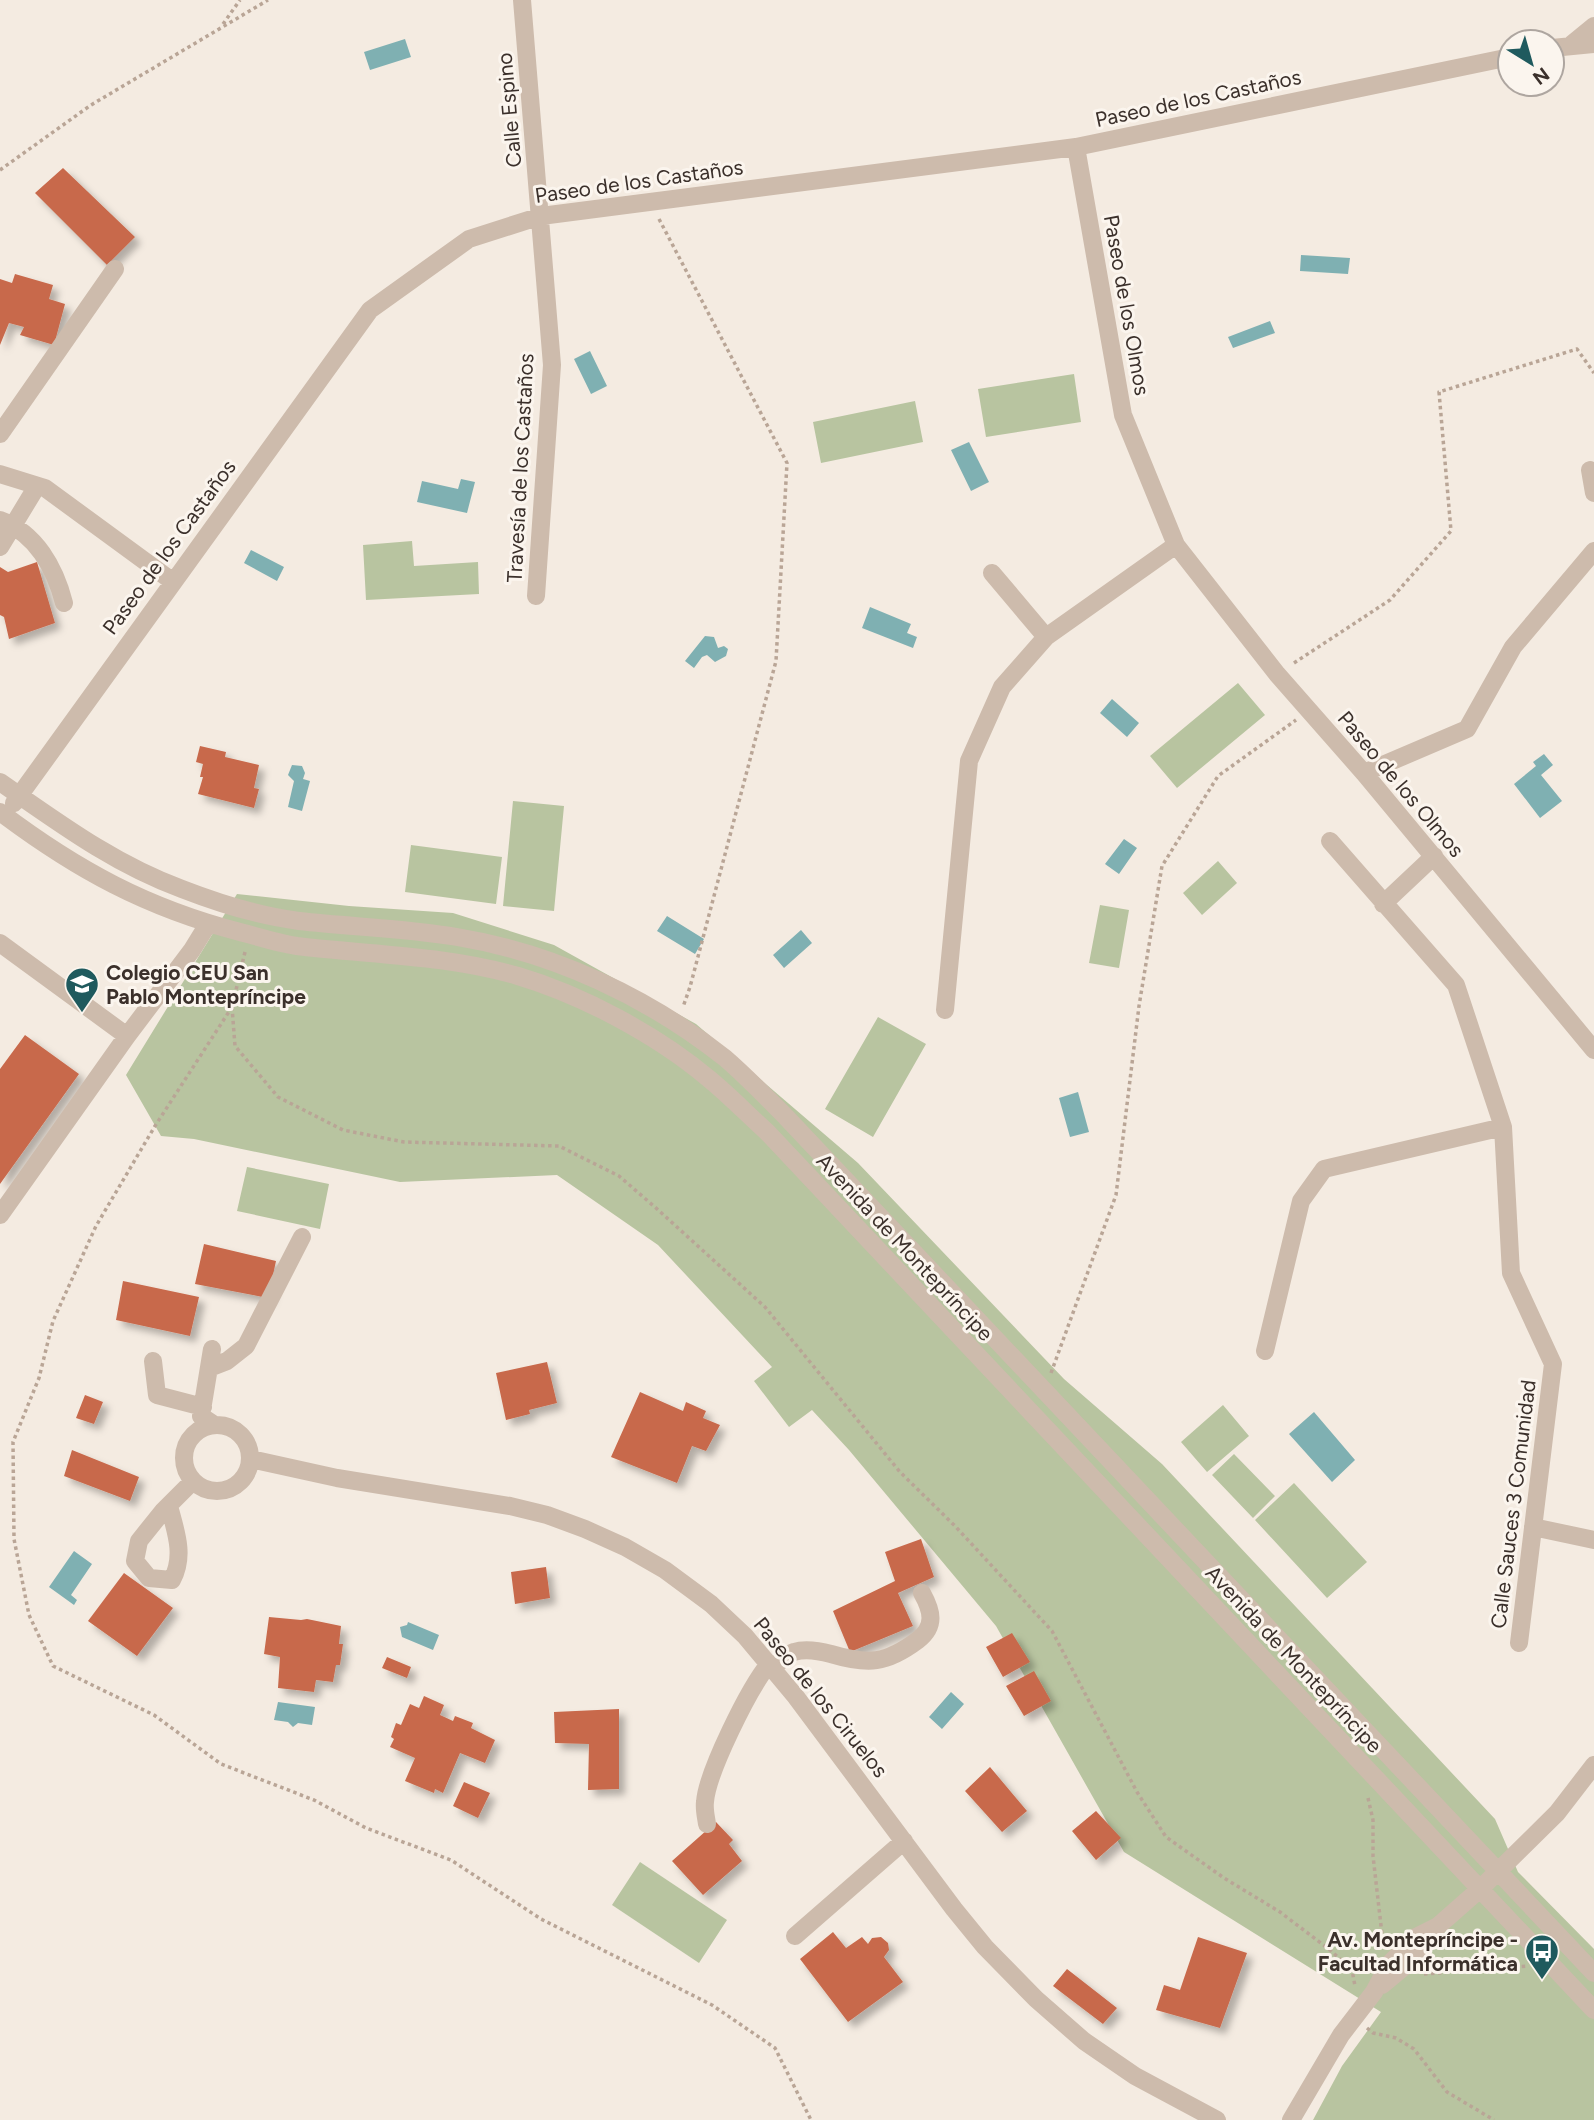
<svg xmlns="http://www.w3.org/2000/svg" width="1594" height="2120" font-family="Figtree,sans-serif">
  <defs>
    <filter id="shadow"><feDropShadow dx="6" dy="6" stdDeviation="3.5" flood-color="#0004"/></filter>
  </defs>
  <rect width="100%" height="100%" fill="#f4ebe1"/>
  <path fill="#b8c4a0" d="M1074,374L1081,422L986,437L978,389Z
    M915,401L923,442L821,463L813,422Z
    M412,541L414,566L478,562L479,594L366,600L363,545Z
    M1238,683L1265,715L1177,788L1150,756Z
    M513,801L564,806L554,911L503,906Z
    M411,845L502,857L496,904L405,892Z
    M1218,861L1237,883L1202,915L1183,893Z
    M237,894L349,906L453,913L554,945L696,1024L858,1163L1064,1379L1162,1464L1495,1819L1518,1872L1594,1949V2120H1313L1342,2066L1381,2012L1124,1852L996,1626L849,1450L812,1410L789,1427L754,1381L772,1367L658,1245L557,1175L400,1182L194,1139L161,1136L126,1075Z
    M1100,905L1129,910L1119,968L1089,963Z
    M878,1017L926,1044L873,1137L825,1109Z
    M247,1167L329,1184L320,1229L237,1211Z
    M1223,1405L1249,1436L1207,1472L1181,1442Z
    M1234,1454L1275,1496L1253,1518L1212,1475Z
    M1294,1483L1367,1562L1327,1598L1255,1520Z
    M640,1862L727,1920L699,1963L612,1905Z"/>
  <path fill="#7fb0b2" d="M405,39L411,57L370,70L364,52Z
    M1301,255L1350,258L1348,274L1300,271Z
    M1270,321L1275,333L1233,348L1228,337Z
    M590,351L607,386L591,394L574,359Z
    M969,442L989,482L971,491L951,450Z
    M461,479L475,482L467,513L417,502L422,481L458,489Z
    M251,550L284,567L277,581L244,563Z
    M870,607L911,624L907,633L917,637L913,648L862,628Z
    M705,636L714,637L718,648L724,646L728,649L726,656L715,662L707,655L702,657L694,668L685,661Z
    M1112,699L1139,723L1127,737L1100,713Z
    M1544,754L1553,765L1541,775L1562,801L1540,818L1514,784L1536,766L1533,762Z
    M292,765L302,766L305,773L303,779L310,781L302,811L288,807L294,781L288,775Z
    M1124,839L1137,848L1119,874L1105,864Z
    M667,916L704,939L695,954L657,931Z
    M801,930L812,943L784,968L773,955Z
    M1078,1092L1089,1132L1070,1137L1059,1098Z
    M1314,1412L1355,1460L1332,1482L1289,1434Z
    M74,1551L92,1564L71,1595L77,1600L74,1605L49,1587Z
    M408,1622L439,1635L433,1650L402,1637L400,1627L407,1625Z
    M951,1692L964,1704L942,1729L929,1717Z
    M278,1702L315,1707L312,1725L298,1723L293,1727L288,1722L274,1720Z"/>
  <path fill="#c8694b" filter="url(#shadow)" d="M63,168L135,237L107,265L35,193Z
    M15,274L53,285L49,299L65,304L54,345L20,335L24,327L9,323L0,345V279L12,283Z
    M37,562L55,623L9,639L4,617L0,615V567L8,572Z
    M200,746L226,752L225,757L259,765L254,788L259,789L254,808L198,794L203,777H200L203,764L196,762Z
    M25,1035L79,1074L0,1184V1069Z
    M204,1244L276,1261L268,1298L195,1284Z
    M123,1281L199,1297L190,1336L116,1320Z
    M547,1362L557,1403L529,1410L530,1414L506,1420L496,1373Z
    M640,1392L683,1411L686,1402L706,1411L703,1418L720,1425L706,1451L692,1446L677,1483L611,1457Z
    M85,1395L103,1402L94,1424L76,1418Z
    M72,1450L139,1477L130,1501L64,1476Z
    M921,1539L934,1577L898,1593L913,1626L850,1652L833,1611L895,1581L885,1552Z
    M546,1567L550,1598L515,1604L511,1572Z
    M124,1573L173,1608L137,1656L88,1621Z
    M269,1617L301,1620L307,1619L341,1626L339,1644H343L340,1665H336L333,1682L316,1680L314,1692L278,1688L280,1657L264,1654Z
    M1012,1633L1030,1662L1003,1677L986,1647Z
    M387,1657L411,1667L407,1678L382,1668Z
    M1034,1671L1051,1701L1024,1716L1006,1686Z
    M424,1696L444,1705L440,1715L453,1721L455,1716L473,1723L471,1728L495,1740L485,1763L460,1753L443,1793L435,1789L434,1793L405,1781L415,1758L390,1747L394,1739L391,1737L396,1723L401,1725L410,1704L419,1708Z
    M619,1709V1789L588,1790L589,1744L555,1743L554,1712Z
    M990,1767L1027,1811L1002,1832L965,1791Z
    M464,1782L490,1793L478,1818L453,1806Z
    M1096,1811L1121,1838L1096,1860L1072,1831Z
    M716,1822L733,1840L729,1844L742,1861L703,1895L672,1861Z
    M833,1932L846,1948L862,1937L868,1944L872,1938L881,1937L888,1943L889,1950L884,1957L903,1982L848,2022L800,1959Z
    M1198,1937L1247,1953L1220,2028L1156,2010L1164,1985L1180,1990Z
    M1067,1969L1117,2008L1103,2024L1053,1986Z"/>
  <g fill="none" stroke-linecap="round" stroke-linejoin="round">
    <path stroke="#b9a596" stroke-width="3.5" stroke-dasharray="3.5 3.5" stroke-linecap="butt" d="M223,24L240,0
      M0,170L91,105L268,0
      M659,219L787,463L776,661L690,987L683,1007
      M1294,663L1390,600L1451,531L1439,392L1577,349L1594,373
      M245,952L232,1007L155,1126L96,1226L53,1321L39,1378L13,1442L14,1539L29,1615L53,1666L154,1715L221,1764L314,1800L366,1828L451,1860L541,1919L712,2005L775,2048L811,2120
      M232,1007L235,1046L278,1097L343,1130L404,1142L559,1146L619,1176L656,1208L765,1307L900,1472L955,1526L1052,1631L1137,1792L1166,1837L1224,1878L1280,1912L1330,1950L1352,1970L1355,1986
      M1051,1373L1116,1195L1139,1006L1162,866L1218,776L1296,720
      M1368,1798L1373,1820V1856L1383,1943
      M1424,1974L1528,1966
      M1367,2028L1373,2033L1396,2038L1414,2049L1447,2092L1494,2120"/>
    <path stroke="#cdbbac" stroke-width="18" d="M522,0L552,365L536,596
      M1572,44L1594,26
      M1552,48L1594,44
      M1076,147L1123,415L1176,545L1277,674L1364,773L1594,1050
      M0,434L115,269
      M1590,470L1594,493
      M0,474L45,488L172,581
      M0,520C36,533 55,568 64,603
      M0,547L37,486
      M992,573L1046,637
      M1364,773L1467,729L1513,647L1594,551
      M0,782C59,823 114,864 182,889C218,903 260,916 299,921C352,927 405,928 457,937C554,953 648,997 725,1058C746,1076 766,1097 786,1117L1594,1973
      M14,803L370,310L469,239L541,216L1076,147L1510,57
      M0,812C77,870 147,908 240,932C259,937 278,943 297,946C371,955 446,955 518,976C582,995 657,1035 708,1078C729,1095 747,1114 767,1132L1594,2010
      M1330,841L1456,985L1503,1127L1511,1273L1553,1364L1519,1643
      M1383,904L1434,856
      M0,943L127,1036L192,950L208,924
      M945,1010L969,761L1002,687L1046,637L1176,545
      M0,1215L127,1036
      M212,1349L201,1416L213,1424
      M1265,1351L1301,1201L1324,1169L1503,1127
      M153,1361L157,1395L203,1407
      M209,1368L227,1361L246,1346L302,1237
      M184 1458a33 33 0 1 1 66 0a33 33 0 1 1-66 0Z
      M251,1459L337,1478L510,1506L547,1515L585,1529L625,1547L665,1570L711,1604L745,1636L796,1697L954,1909L985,1947L1036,1999L1084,2041L1135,2076L1217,2120
      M169,1506C176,1532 185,1556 172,1580L149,1578L135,1561L139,1541L163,1511L193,1481
      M1533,1527L1594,1540
      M772,1668C778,1663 787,1654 794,1652C806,1648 820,1651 831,1654C868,1665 886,1664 918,1640C936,1626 932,1611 922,1593
      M707,1824C706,1817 704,1809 705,1802C707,1773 749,1688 769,1664
      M795,1936L904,1841
      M1382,1985L1412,1960L1435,1930
      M1291,2120L1341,2035L1374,1992L1389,1964L1416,1937L1438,1926L1480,1889L1557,1813L1594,1765"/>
  </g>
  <defs>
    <g id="school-pin" transform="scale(1.75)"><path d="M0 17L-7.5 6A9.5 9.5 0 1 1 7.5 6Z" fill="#1f5a5e" stroke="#fbf5ee"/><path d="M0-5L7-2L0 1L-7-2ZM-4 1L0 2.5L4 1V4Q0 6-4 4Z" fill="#fff"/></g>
    <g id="bus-pin" transform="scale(1.75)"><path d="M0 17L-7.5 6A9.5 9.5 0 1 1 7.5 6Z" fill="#1f5a5e" stroke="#fbf5ee"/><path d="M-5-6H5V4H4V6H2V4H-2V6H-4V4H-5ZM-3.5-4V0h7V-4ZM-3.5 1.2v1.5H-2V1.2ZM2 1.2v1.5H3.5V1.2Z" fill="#fff"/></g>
  </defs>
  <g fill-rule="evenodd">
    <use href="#school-pin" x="82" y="984"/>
    <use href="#bus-pin" x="1542" y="1951"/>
  </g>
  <g text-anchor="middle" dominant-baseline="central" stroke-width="6" stroke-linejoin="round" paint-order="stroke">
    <g font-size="21" fill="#3b302b" stroke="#fbf5ee">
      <text transform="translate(1198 98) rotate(-12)">Paseo de los Castaños</text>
      <text transform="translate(509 110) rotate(-95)">Calle Espino</text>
      <text transform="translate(639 181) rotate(-8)">Paseo de los Castaños</text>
      <text transform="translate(1127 305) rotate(80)">Paseo de los Olmos</text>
      <text transform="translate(520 468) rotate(-87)">Travesía de los Castaños</text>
      <text transform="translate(169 547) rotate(-54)">Paseo de los Castaños</text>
      <text transform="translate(1401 784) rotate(50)">Paseo de los Olmos</text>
      <text transform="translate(905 1247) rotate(47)">Avenida de Montepríncipe</text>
      <text transform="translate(1513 1504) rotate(-83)">Calle Sauces 3 Comunidad</text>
      <text transform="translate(1294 1659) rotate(47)">Avenida de Montepríncipe</text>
      <text transform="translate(821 1697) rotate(51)">Paseo de los Ciruelos</text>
    </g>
    <g font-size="21" font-weight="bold" fill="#3b302b" stroke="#fbf5ee" text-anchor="start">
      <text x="106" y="972">Colegio CEU San<tspan x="106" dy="24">Pablo Montepríncipe</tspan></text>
      <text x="1518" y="1939" text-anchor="end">Av. Montepríncipe -<tspan x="1518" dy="24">Facultad Informática</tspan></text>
    </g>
  </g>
  <g transform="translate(1531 63) rotate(143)"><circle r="33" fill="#fbf5ee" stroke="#aea6a0" stroke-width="2"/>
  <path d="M0-5L12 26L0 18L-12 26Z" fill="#1f5a5e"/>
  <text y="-10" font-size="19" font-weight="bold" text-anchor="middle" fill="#3b302b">N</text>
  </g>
</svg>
